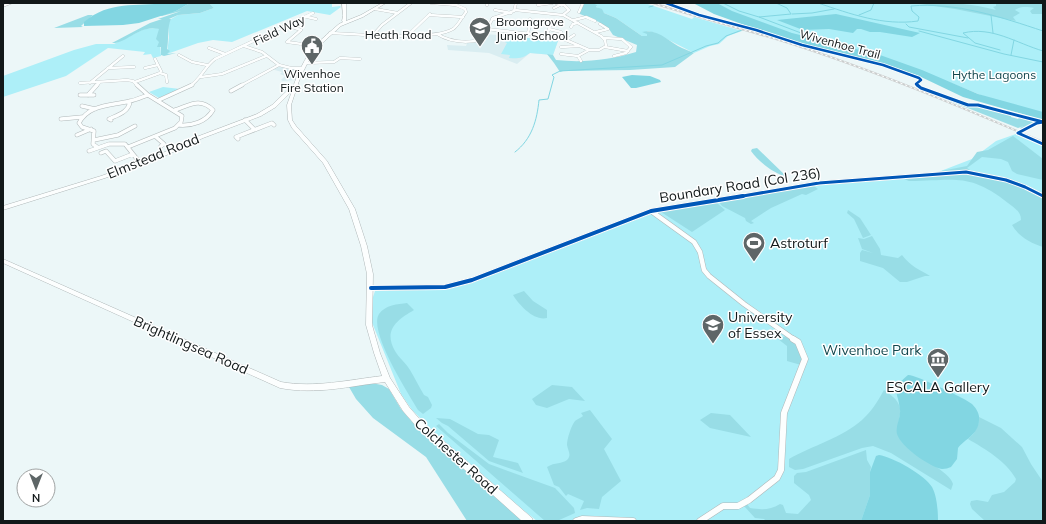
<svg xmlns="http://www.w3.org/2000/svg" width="1046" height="524" font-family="Mulish,sans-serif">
  <rect width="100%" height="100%" fill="#ecf7f8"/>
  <path fill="#d9edf1" d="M486,34L558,41L553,55L530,53L517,64L489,53L448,50L447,45L466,46L468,41L484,39Z
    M278,65L284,67L302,68L296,80L283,81L281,80L285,76L280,74L282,72L271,69Z"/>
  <path fill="#adeff8" d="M209,3H332V7L340,6L341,7L330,15L307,11L232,42L213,40L198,43L167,54L169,37L168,24L171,19L178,15L200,13L214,8Z
    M592,3H645L689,18L692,19L694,17L742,31L728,36L719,44L710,46L694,53L655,33L647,31V36H642L616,18L604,13Z
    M707,3H1043V115L1000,103L949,82L807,40Z
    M156,28L159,29L161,56L153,58L151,54L143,55L145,52L108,48L66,76L3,97V76L74,50L96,44H114L144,29Z
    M508,36L558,41L553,55L530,53C523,58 518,59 509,58L510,55L501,54L507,43L505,42Z
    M163,87L180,89L159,98L149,92Z
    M1019,133L1043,144V521H537L503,494L444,442L412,410L401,394L371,320V303L375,291L383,289L425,288L460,284L651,211L803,185L933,174L972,159L996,141Z"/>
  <path fill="#98dde6" d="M190,3H209L214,8L200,13L178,15L169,19H171C167,26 169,40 167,49L170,51L167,54L176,53L164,56L161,55V47H157L159,42L156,39L159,29C140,24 126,44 112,43L150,23L162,19H158L181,11L162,16L157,15L176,11Z
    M583,3H592L597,5L596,7L602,9L604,13L616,18L642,36H647V34L642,32C658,28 670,43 682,48C686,50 690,51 694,53L675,67L630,70L563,71L560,72L554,63L547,54L553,55L556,60C582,63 611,60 636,52L637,45L613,35L609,29L599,22L580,14L579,12Z
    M913,3C942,3 968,2 996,10L993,7L996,6V3H1043V14H1032L1030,11L1034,8C1028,7 1020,6 1015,10L1020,13L1013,17L1016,21L955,9Z
    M88,15H93L81,26L83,27L54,28Z
    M917,86L975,106L1011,115V117L1018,119L1020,117L1034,121V123L1022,130L1020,128L1024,126L1018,128L915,87Z
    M1013,136L1043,159V180L1017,174L1012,171L1008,162L1001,159L982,157L967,168L970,170L941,171L967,166L977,152L988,150Z
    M757,148L787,177C774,174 759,162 751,151L752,149Z
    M963,174C992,176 1018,182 1043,198V247C1031,243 1019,237 1012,225L1021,220C1021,211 1014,208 1008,203C969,172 954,181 909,181L904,179Z
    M814,186L818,189L806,195L802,194L771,208L751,221L754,223L751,224L746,221L745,218L722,206L719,202Z
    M717,203L725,210L692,232L661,212Z
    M848,210L860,218L871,235L863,238L854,219L847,213Z
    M872,236L880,249L881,255L898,258L902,255C911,267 919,269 930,276H925L907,282H900L883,268L860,261V253L862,250L873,253L862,249L858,238L864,239Z
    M524,291L533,301L547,310V318C534,321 520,306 513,295Z
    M407,303L414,310C397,320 383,330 395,351C399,358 406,363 410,370C415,378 419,387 424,395L428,397L432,405L431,408L423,414L418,410C408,393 368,331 379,314C385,305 398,304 407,303Z
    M786,336L799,348L803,359L801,365L787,361V346L778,339Z
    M371,383L382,385L389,389L401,409L421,432L524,521H467L426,457L373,418L356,399L349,387Z
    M552,385L572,387L585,401L569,399L547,408L536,405L532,399Z
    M884,390C889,394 896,398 898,403C906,416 889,429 904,444C915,456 950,471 953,484L951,490L891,453L873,446L862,448L803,469L795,470L789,467V459C812,446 843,437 862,420C871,412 878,401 884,390Z
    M590,410L612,439L604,449L621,481L602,497L599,509L587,508L580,510L584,501L568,494L566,496L559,487L554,485L547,467C555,462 562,464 567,460C572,455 568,451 567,445C567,439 571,426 575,421C577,419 581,418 583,416L581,413Z
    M711,413L730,415L751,437L710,428L700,420Z
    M979,417L1001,428L1022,447L1031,464L1043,482V521H985L972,509L970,504L971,501L977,500L988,502L992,495L1004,492L1015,482L1016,479C1006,461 985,449 968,439C974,435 980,425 979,417Z
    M436,418L450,419L478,434L489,435L499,440L493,457L518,463L523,473L489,461L448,426L442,423Z
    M439,424L448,433L489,464L555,488L574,508L575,513L557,521H545L436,426Z
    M866,450L867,460L871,467L870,472V495L861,521H766L764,519L755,518L744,506L747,504L750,508C762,510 770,510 780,504L783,505L786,513L798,514L811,500L809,495L794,483V476L797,473L806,472Z"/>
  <path fill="#82d6e2" d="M165,3H190L176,11L139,23L123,25L84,26V22C110,0 136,7 165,3Z
    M693,3H717L732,11L792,33L880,55L922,70L978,94L1043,112V120L963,97L919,76L896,68L778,37L714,14Z
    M836,14L920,33L912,37L880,32H870L861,29H857L853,33L829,29L803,30L777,20Z
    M632,75L650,76L660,80L661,82L636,88H631L622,77Z
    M908,375C914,374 967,399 972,404C976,408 980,414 979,420C979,434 965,439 958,448L957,459L951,467C948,468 946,469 942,469C930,467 901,447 897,434C895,426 901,418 900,410C898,389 889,391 908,375Z
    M879,455C893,457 925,475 932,487C937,496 938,511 938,521H861L870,495V472L876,456Z"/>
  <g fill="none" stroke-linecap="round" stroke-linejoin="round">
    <path stroke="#82d6e2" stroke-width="1" d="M723,3L739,11L759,17
      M776,3L787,8L791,14L759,17L801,33
      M818,3C851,14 883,26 918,21L919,17L912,11L911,6C956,2 1001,17 1043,31
      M649,7L653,6
      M792,14L812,13L834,9
      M859,15L871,10L874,3
      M991,15L993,33
      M906,24L909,27L968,38
      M919,31L1004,54L1043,62
      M1000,50L975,43L963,33C992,26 1016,43 1043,51
      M1011,55L1014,40
      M515,152C532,139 537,120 539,100L548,99L554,77L552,75L560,71L662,65L706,46L718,43L726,36L750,27"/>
    <g stroke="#b0b8b9" stroke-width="3">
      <path id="street-far3" d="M487,3V5
        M556,3L564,5L569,10L563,15
        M538,5L552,3
        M554,8L562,4
        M375,9L398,13
        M495,10L511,13
        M579,12L583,3
        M429,15L463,17
        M307,17L316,19
        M492,19L511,21
        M574,20L586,17L595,21
        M289,26L301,30L287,42L302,44
        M571,27L573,24L578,23
        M486,29L559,37L589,50H599L606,46L605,40L601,36L563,15L515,10
        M549,29L561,32
        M596,32L608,29L600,24
        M330,33C355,34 434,41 453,29C458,26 462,17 466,12L465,9L456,5L431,3
        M528,33L530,24L528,21L530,19
        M374,34L382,25L411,3
        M437,34C450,42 466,43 481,40L493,18L514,11L516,3
        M547,35L550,26L554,24L550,21
        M407,36L430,14
        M604,38L622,39L631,47L626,53L614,56
        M568,39L574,35
        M244,46L262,52L279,65L291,68H303
        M561,47L579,46
        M605,47L628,51
        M209,48L225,54
        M561,54L578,56L589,50
        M179,55L192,62L207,65
        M578,56L581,61
        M306,63L334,62L340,58L360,59
        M108,68L134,67
        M145,68L158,65
        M160,73L166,75L167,82
        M201,77L222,74L266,56
        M135,82L160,73L161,71L155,59
        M80,83L127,80L133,81L138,86
        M90,83L123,56
        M96,86L100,82
        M190,86C201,79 205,66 215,59L313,13
        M240,86L279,65"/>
    </g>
    <g stroke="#b0b8b9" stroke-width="4.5">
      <path id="street-far2" d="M231,91L242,85
        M80,95H94
        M88,95L97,85
        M159,100L192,85
        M82,106L95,109
        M175,110C190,105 200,97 213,110C206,122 192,126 179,125
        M61,119L82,117
        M111,120L109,119C118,115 129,112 130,101
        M245,120L254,129
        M77,135L91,129
        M156,137L164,144L161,146
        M238,139L236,137L272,123L274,125
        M94,140L118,135L135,126
        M97,147L93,144L94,131L82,127L79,123C89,104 111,106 130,101C136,100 142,97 148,95
        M128,147L175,128L181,122L182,116L148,95L137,85
        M89,151L109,144H125L141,164
        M101,153L106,151L115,161L133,154
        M737,197L819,183L966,172L1006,180L1025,187L1043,196"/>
    </g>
    <g stroke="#b0b8b9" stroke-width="5.5">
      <path id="street-far1" d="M651,211L694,242L700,252L704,270L709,276L744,304L795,340
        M371,288L445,287L472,280L651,211L743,196"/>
    </g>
    <g stroke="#b0b8b9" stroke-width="7">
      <path id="street" d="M576,521L582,519L633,521
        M700,521L723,506H738L749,500L777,478L781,470L784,413L805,359L798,342L793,339"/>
    </g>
    <g stroke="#b0b8b9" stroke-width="1">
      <path id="secondary" d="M8,3H13L3,7V5Z
        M342,3H346V21L361,15L382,3H386L363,17L341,26L318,47L310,58L300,78L291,105L292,120L296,126L327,161L355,209L367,246L373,274L372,325L380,353L390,378L409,407L423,423L532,518L533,521H522L417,427L403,411L385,382C349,386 317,395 280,388L3,263V259L281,382C315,388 348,380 382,376L374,353L366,325L367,274L361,246L349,209L323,163L292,128L288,120L287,105L292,91L276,107L261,116L203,138L156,160L105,178L3,210V206L101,176L152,158L199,136L257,114L272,105L290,88L293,87C298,73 305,57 315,46C322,38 331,31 339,24L343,22L342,21L343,16Z"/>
    </g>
    <use href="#street-far3" stroke="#fcfefe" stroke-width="2.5"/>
    <use href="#street-far2" stroke="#fcfefe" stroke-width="3.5"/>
    <use href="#street-far1" stroke="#fcfefe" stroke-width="4.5"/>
    <use href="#street" stroke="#fcfefe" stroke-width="6"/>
    <use href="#secondary" fill="#fcfefe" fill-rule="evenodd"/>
    <g stroke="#cbcece" stroke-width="2">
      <path id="rail" d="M653,3C702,19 752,31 801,47C883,74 963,108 1043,142"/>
    </g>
    <use href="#rail" stroke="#fff" stroke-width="1" stroke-dasharray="2.5" stroke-linecap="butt"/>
    <g stroke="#fff" stroke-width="4">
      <path id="cycleway-far2" d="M666,3L699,15L756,30L802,45L883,65L919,78L921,80L916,84L919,86"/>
    </g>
    <g stroke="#fff" stroke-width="5">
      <path id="cycleway-far1" d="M917,85L921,88L968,105H978L1043,122
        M1043,122L1037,123L1018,133L1043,144
        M737,197L819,183L966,172L1006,180L1025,187L1043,196"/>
    </g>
    <g stroke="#fff" stroke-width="6">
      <path id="cycleway" d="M371,288L445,287L472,280L651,211L743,196"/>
    </g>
    <use href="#cycleway-far2" stroke="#0057b8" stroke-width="2.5"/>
    <use href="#cycleway-far1" stroke="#0057b8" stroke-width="3"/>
    <use href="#cycleway" stroke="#0057b8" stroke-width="4"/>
  </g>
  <defs>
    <g id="school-pin" transform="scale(1.15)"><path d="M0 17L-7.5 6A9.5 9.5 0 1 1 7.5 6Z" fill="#5e6667" stroke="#fff"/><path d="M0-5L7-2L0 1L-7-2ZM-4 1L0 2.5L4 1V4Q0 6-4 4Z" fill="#fff"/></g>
    <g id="civic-pin" transform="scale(1.15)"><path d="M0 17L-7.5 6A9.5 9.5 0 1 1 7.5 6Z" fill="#5e6667" stroke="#fff"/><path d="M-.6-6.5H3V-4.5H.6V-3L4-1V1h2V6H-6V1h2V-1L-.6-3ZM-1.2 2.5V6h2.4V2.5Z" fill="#fff"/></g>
    <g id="stadium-pin" transform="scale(1.15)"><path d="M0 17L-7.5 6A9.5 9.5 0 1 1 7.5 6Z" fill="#5e6667" stroke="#fff"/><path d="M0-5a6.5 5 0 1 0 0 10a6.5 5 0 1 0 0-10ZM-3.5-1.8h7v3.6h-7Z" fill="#fff"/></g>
    <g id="university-pin" transform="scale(1.15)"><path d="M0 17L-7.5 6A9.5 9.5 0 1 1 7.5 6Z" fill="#5e6667" stroke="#fff"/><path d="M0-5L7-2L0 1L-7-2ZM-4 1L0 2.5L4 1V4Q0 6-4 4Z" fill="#fff"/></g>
    <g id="museum-pin" transform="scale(1.15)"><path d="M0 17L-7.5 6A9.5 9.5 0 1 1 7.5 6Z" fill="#5e6667" stroke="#fff"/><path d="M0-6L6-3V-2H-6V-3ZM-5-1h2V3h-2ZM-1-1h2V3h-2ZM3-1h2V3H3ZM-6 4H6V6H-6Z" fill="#fff"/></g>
  </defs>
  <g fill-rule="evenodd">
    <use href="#school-pin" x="480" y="28"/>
    <use href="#civic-pin" x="312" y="46"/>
    <use href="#stadium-pin" x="754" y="243"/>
    <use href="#university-pin" x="713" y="325"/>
    <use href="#museum-pin" x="938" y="359"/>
  </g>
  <g text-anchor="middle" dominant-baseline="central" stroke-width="3" stroke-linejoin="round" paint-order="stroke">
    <g font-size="12" fill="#111819" stroke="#fff" text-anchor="start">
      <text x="496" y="21">Broomgrove<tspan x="496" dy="14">Junior School</tspan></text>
      <text x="312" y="73" text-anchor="middle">Wivenhoe<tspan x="312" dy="14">Fire Station</tspan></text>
    </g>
    <g font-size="12" fill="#111819" stroke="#fff">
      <text transform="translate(279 30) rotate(-25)">Field Way</text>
      <text x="398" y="34">Heath Road</text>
      <text transform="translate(840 44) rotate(15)">Wivenhoe Trail</text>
    </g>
    <g font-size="12" fill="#11464d" stroke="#fff">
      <text x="994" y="74">Hythe Lagoons</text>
    </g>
    <g font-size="14" fill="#111819" stroke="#fff">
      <text transform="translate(153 156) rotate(-22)">Elmstead Road</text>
      <text transform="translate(740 185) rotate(-9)">Boundary Road (Col 236)</text>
      <text transform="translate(191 345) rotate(24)">Brightlingsea Road</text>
      <text transform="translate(456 456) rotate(42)">Colchester Road</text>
    </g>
    <g font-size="14" fill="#111819" stroke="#fff" text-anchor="start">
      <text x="770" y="243">Astroturf</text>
      <text x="728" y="317">University<tspan x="728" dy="16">of Essex</tspan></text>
      <text x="938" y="387" text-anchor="middle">ESCALA Gallery</text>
    </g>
    <g font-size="14" fill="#11464d" stroke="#fff">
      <text x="872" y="350">Wivenhoe Park</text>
    </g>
  </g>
  <rect width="1046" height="524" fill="none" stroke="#111819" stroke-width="8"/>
  <g transform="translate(36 488) rotate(180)"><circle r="19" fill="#ffffff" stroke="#a0a3a3"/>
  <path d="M0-3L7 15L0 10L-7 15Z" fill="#5e6667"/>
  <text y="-6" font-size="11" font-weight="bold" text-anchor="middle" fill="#111819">N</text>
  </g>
</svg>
